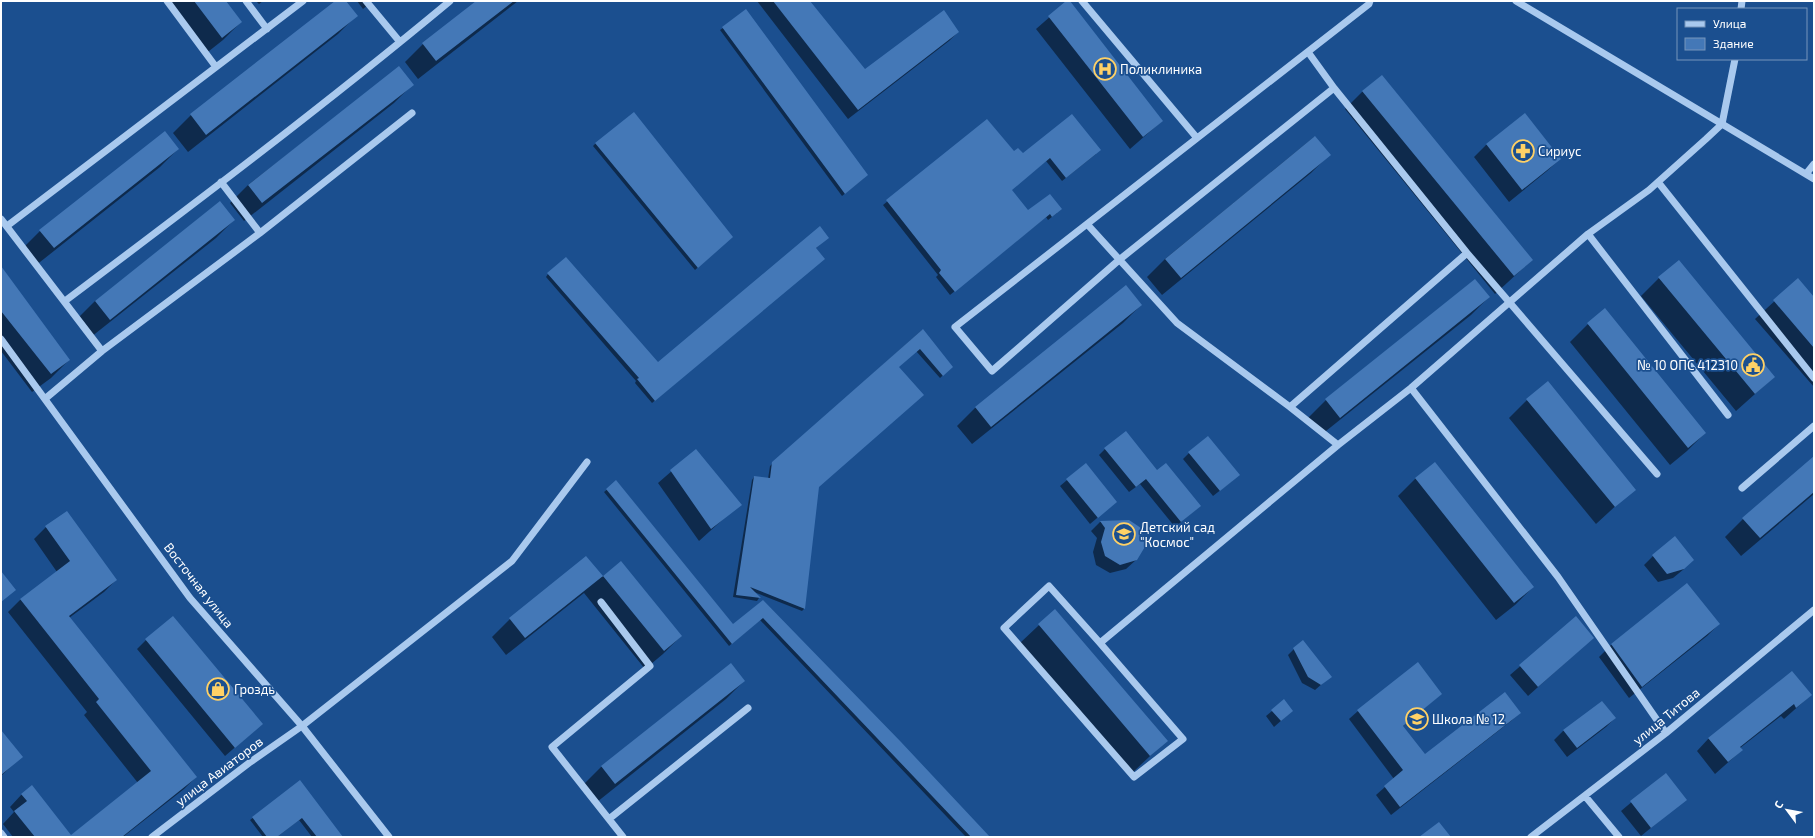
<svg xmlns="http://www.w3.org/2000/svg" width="1815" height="838" font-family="'Exo 2',sans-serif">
  <rect width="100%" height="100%" fill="#1b4f8f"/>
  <path fill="#0007" d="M163,1H225L241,22L223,40L204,55Z
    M256,1H263L259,4Z
    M337,1H345L356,16L338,34L188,152L173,133L191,115Z
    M357,1H373L363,9Z
    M478,1H518L418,79L405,62L423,44Z
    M757,1H809L865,71L958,32L949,41L848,119Z
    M1068,1L1162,121L1130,149L1036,29Z
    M723,28L864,178L842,196L720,30Z
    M399,68L412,85L394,103L244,221L230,203L248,185Z
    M1363,91L1532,260L1495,294L1345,109Z
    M1525,114L1560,159L1547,171L1509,202L1474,157L1486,145Z
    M987,120L1014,153L1022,155L1096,154L1062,181L1046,161L1011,190L1028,212L1057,213L1048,220L1046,217L950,295L936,277L938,275L883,205Z
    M1314,137L1329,155L1311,173L1162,295L1147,277L1165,259Z
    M596,143L732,237L695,270L593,146Z
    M178,149L160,167L35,266L22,249L40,231Z
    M234,220L216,238L91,337L77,319L95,301Z
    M825,240L815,249L821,261L652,403L635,383L636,381L546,277L548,274L658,363Z
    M1,267L69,360L51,378L32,392L1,351Z
    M1659,278L1774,377L1736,411L1641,296Z
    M1475,280L1489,297L1471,315L1321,435L1308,418L1326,400Z
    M1798,280L1814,298V387L1755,319Z
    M1126,286L1141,305L1123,323L972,444L957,426L975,408Z
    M1588,324L1705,433L1687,451L1670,465L1570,342Z
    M922,330L952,367L940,378L916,351L898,367L818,487L804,609L802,611L754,592L759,598L757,601L733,597L752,480L754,477L768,479L770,466L773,463Z
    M1527,400L1634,489L1596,524L1509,418Z
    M1105,449L1157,471L1200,506L1175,527L1140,484L1129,492L1099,455Z
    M696,450L740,504L699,541L658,483Z
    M1189,453L1232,481L1213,496L1183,459Z
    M1814,458V494L1741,556L1725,537L1743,519Z
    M1086,464L1116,502L1090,524L1060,486Z
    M1416,478L1533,587L1515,605L1496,620L1398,496Z
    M616,482L733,626L763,601L989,837H966L760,620L729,646L604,492Z
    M1129,521L1136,560L1126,569L1110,573L1096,565L1093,552L1097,538L1091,531L1100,522Z
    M46,527L116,580L104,592L69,618L196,777L184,789L123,837H13L3,824L14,812L10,807L22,794L71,836L138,783L84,715L87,712L8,612L21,599L57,572L34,539Z
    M1653,556L1684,569L1673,578L1658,582L1644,565Z
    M586,558L602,577L621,562L681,636L663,654L645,669L584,593L506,655L492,637L510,619Z
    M1687,584L1719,624L1707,636L1629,698L1599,657L1611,645Z
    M1055,610L1166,741L1132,773L1020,643Z
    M1576,618L1593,638L1528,696L1510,675Z
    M146,640L262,724L225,756L137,649Z
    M1294,649L1330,677L1315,690L1302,683L1288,655Z
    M731,664L744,681L726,699L597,802L583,785L601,767Z
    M1441,694L1402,727L1424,756L1520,713L1511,721L1391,815L1376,795L1394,779L1349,719L1358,711Z
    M1811,695L1784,719L1781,716L1740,748L1742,750L1715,774L1697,751L1709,738Z
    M1602,702L1615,718L1606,727L1567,757L1554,740L1563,731Z
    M1272,711H1292L1274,727L1266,716Z
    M1,732L21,757L1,776Z
    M1665,774L1685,800L1641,836L1621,811Z
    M300,782L342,837H312L299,820L277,837H263L250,820Z"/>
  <path fill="#4478b7" d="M194,1H226L242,22L222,38Z
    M335,1H346L358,16L206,135L190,114Z
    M476,1H514L436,61L422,43Z
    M773,1H810L865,69L944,10L959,32L858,110Z
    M1066,1H1070L1163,121L1143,137L1048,16Z
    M746,9L868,175L845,194L722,27Z
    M399,66L414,85L262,203L248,185Z
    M1382,75L1533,260L1514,276L1362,91Z
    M634,112L733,237L698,268L595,143Z
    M1525,113L1561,159L1522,190L1486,144Z
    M1072,114L1101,150L1066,178L1050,158L1012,190L1028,210L1050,194L1062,209L1052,217L1050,214L955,292L939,273L941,270L886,200L987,119L1014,151L1018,148L1023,153Z
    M165,131L179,149L54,248L39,230Z
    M1315,136L1331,155L1181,278L1165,259Z
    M220,201L235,220L110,320L95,301Z
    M820,226L829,238L816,248L825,259L655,401L637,379L639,378L547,273L566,257L658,362Z
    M1679,260L1775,377L1755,394L1658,277Z
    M1,266L70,360L51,374L1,311Z
    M1798,278L1814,297V348L1773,300Z
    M1475,279L1490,297L1340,418L1325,399Z
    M1126,285L1142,305L991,427L975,407Z
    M1605,308L1706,433L1688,448L1587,323Z
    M923,329L953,367L943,376L920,349L899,367L924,395L819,487L805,609L750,587L761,598L736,595L754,476L770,478L772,462Z
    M1548,381L1636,490L1615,507L1526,399Z
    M1126,431L1157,470L1166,463L1201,506L1181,522L1146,479L1136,487L1104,448Z
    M1208,436L1240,475L1220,491L1188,452Z
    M696,449L742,505L711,529L670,470Z
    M1814,456V492L1760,538L1742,518Z
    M1435,462L1534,587L1514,603L1415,478Z
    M1086,463L1117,502L1098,518L1066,479Z
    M616,480L733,624L763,600L901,742L990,837H971L763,618L732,644L606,489Z
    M67,511L117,580L69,616L197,777L122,837H35L14,811L27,801L21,794L32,785L71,835L151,771L96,702L99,699L20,599L70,561L45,526Z
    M1129,520L1141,528L1146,545L1137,560L1120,565L1105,556L1101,542L1105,528L1100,521Z
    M1675,536L1694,560L1684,569L1667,574L1652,555Z
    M586,556L603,576L525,638L509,618Z
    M621,561L682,636L664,651L603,576Z
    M1,571L16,590L1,602Z
    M1687,583L1720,624L1642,687L1611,644Z
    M1055,609L1168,741L1150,756L1038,624Z
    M173,616L263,724L235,748L145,639Z
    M1576,616L1594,638L1538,687L1519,665Z
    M1303,640L1332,677L1321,685L1308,677L1293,648Z
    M1418,662L1442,694L1403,726L1425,754L1505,692L1521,713L1400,807L1384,786L1403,770L1357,710Z
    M731,663L745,681L615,784L601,766Z
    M1792,671L1812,695L1796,708L1794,704L1740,747L1743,750L1728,762L1708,738Z
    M1284,699L1293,711L1281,721L1271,710Z
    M1602,701L1616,718L1577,748L1563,730Z
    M1,730L23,757L1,775Z
    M1666,773L1687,800L1651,828L1630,801Z
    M300,780L343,837H317L302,818L277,837H267L252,817Z
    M1439,822L1451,837H1419Z"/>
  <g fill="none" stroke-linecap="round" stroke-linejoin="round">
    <path stroke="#a9c9ee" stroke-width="7" d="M167,1L216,67
      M246,1L267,29
      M366,1L400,42
      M1082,1L1197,138
      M1516,1L1814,179
      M1741,9L1742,1
      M1308,52L1334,88L1467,253L1657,474
      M1334,88L1119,260L992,371L955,327L1369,4L1370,1
      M1806,174L1814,164
      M221,182L260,233
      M1658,182L1814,378
      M1,219L102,351
      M1087,224L1177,323L1290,407L1338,445
      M7,226L303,1
      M1588,234L1728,415
      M65,301C195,203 325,105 450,1
      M1,339L190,598L302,726L389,837
      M1411,388L1558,577L1666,733
      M46,398L102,351L260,233L412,113
      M1290,407L1467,253
      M1742,488L1814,426
      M601,602L650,666L552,747L623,837
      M1100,643L1049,586L1004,628L1134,777L1183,739L1100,643L1338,445L1411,388L1588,234L1649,190L1706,139L1722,124L1735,59
      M1585,796L1619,837
      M609,819L748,708
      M1,833L4,837
      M152,837L249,763L302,726L512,561L587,462
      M1531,837L1666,733L1814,610"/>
  </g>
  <defs>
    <g id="hospital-ring" transform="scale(1.15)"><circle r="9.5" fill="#1b4f8f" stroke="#ffd166" stroke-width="1.5"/><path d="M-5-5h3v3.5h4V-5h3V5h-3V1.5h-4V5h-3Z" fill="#ffd166"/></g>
    <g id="pharmacy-ring" transform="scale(1.15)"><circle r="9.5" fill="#1b4f8f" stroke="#ffd166" stroke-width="1.5"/><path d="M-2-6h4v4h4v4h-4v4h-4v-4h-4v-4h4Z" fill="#ffd166"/></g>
    <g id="civic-ring" transform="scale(1.15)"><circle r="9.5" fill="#1b4f8f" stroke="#ffd166" stroke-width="1.5"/><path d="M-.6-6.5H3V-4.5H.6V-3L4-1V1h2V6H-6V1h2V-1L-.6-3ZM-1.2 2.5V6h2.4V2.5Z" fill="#ffd166"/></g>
    <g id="school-ring" transform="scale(1.15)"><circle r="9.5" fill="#1b4f8f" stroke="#ffd166" stroke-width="1.5"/><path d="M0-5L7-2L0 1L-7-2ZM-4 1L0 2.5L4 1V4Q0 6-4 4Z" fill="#ffd166"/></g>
    <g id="shop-ring" transform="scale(1.15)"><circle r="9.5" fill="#1b4f8f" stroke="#ffd166" stroke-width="1.5"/><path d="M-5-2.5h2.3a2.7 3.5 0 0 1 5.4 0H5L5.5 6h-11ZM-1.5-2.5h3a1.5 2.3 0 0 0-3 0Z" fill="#ffd166"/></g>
  </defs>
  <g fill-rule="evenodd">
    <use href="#hospital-ring" x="1105" y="69"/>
    <use href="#pharmacy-ring" x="1523" y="151"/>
    <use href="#civic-ring" x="1753" y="365"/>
    <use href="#school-ring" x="1124" y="534"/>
    <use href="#shop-ring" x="218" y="689"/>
    <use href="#school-ring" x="1417" y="719"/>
  </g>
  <g text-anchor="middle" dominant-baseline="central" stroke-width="3.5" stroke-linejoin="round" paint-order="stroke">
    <g font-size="13" fill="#fff" stroke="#1b4f8f" text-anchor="start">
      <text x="1120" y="69">Поликлиника</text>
      <text x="1538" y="151">Сириус</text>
      <text x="1738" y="365" text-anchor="end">№ 10 ОПС 412310</text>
      <text x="1140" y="527">Детский сад<tspan x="1140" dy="15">"Космос"</tspan></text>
      <text x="234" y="689">Гроздь</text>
      <text x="1432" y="719">Школа № 12</text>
    </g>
    <g font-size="13" fill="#fff" stroke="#1b4f8f">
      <text transform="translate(199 585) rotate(52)">Восточная улица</text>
      <text transform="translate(1666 716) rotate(-39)">улица Титова</text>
      <text transform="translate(219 771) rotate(-37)">улица Авиаторов</text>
    </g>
  </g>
  <rect width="1815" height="838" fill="none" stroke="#ffffff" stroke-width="4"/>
  <rect x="1677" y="8" width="130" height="52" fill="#1b4f8f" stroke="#7695bc"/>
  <rect x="1685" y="21" width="20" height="6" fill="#a9c9ee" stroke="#7695bc"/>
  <text x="1713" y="28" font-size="12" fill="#ffffff">Улица</text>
  <rect x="1685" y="38" width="20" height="12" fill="#4478b7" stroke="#7695bc"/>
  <text x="1713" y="48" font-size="12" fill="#ffffff">Здание</text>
  <g transform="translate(1787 810) rotate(302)" stroke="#1b4f8f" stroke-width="3" paint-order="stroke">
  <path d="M0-3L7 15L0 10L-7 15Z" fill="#ffffff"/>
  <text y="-6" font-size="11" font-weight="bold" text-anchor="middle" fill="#ffffff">С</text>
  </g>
</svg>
